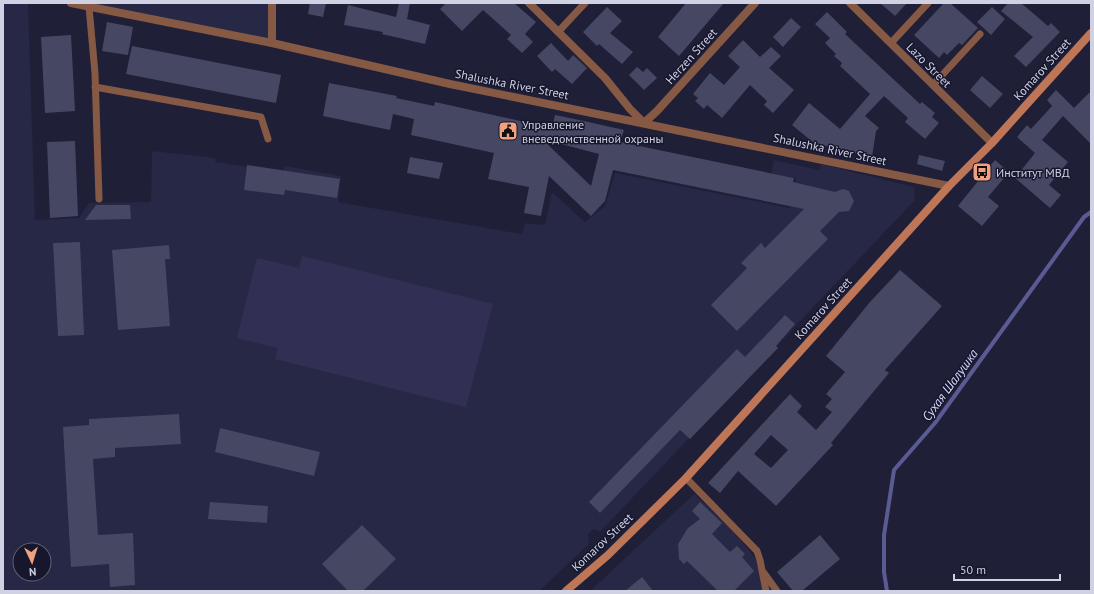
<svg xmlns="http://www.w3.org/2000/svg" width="1094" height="594" font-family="'PT Sans',sans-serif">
  <rect width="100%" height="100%" fill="#1f1f38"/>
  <path fill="#272746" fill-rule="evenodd" d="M3,3H28L35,220L79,218L89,203L151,202L152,151L216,158L215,162L283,172L285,166L341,176L338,202L522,234L525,223L545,225L552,192L585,222L605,206L615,173L790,208L796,178L771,173L774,160L819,170L821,164L914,187L915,200L600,532L594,529L588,534L589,544L539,591H3ZM20,550H44V574H20Z
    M71,3H272V43Z
    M694,494L725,521L782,591H590Z"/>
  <path fill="#313054" d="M302,256L493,304L466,407L275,359L278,348L237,338L257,258L299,268Z"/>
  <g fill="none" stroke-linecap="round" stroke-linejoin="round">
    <path stroke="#5b5b94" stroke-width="4" d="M887,591L884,572V535L894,470L935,423L1084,217L1091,212"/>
  </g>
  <path fill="#464763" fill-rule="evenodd" d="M310,3H326L323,17L308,14Z
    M399,3H410L407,19L430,25L425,44L382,34L383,32L344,25L348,5L396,17Z
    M446,3H514L536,22L525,34L533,42L522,53L507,39L511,35L483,10L462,31L440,9Z
    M686,3H724L679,56L658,37Z
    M880,3H907L895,16Z
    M944,3H950L978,28L962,45L959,43L947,55L944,52L939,58L914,35Z
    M1008,3H1021L1048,26L1051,23L1060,32L1026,67L1014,56L1033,37L1001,11Z
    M607,7L622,21L610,33L633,52L622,64L599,44L597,46L583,32Z
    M992,7L1005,19L991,35L977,22Z
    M827,12L847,32L845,34L920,104L922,102L935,113L932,117L939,123L925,139L905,122L908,118L884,96L865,116L879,128L876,131L872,157L814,143L792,125L809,103L840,129L870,94L840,66L842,63L834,56L836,54L825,43L830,38L815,24Z
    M791,18L801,27L783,47L773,37Z
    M107,22L133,27L128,55L102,51Z
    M71,35L75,111L45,113L41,37Z
    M743,40L760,57L771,47L781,56L769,68L794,90L773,113L764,105L767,101L750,85L722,118L707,105L704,109L695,101L698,98L693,94L710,73L724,85L740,67L728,56Z
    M551,43L568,61L573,55L587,68L572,84L555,69L552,72L537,56Z
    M132,46L281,75L276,103L126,74Z
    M637,67L643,72L647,68L657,78L644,90L629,75Z
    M982,76L1003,94L990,108L970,90Z
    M329,83L397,96L396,98L434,106L435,102L552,128L555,115L584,121L624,130L620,142L794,178L793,182L835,192L843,189L849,191L854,201L849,211L839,212L820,231L828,239L737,331L711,305L747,268L741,263L761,243L765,248L804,209L613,170L605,201L591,216L549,176L541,216L524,213L529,187L488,179L494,153L411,135L414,119L393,114L390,130L323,116ZM542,139L599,154L591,186Z
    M1056,90L1074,108L1091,91V144L1063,116L1042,140L1068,162L1049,185L1061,195L1050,208L1015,178L1035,153L1017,137L1027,125L1031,129L1052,106L1047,100Z
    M75,141L78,216L50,218L47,142Z
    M919,155L945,161L942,171L917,164Z
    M410,157L443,163L439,179L407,173Z
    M995,160L1009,172L988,197L999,206L982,226L958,206Z
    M247,165L340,179L337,198L285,190L284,195L244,190Z
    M96,205H130L131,219L85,220Z
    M80,242L84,335L58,336L53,243Z
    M169,245L170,259H165L170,326L118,330L112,250Z
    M900,270L942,306L885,370L889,373L831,443L833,445L776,506L738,471L720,493L708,483L790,394L802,406L797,412L816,430L832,412L825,407L832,399L826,394L845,372L826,356L870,302ZM771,435L788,450L771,468L754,454Z
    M785,315L795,324L776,346L778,348L690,439L680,430L600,513L589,502L737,349L745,357Z
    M179,414L181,444L115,448V457L93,459L98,535L133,533L135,585L110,587L109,564L71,567L63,427L89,425V419Z
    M220,428L320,452L314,476L215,452Z
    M210,502L268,506L267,523L208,519Z
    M700,502L722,523L712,534L730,552L737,546L745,554L742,557L754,571L734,591H718L687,561L684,564L679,559L678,544L688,528L700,519L692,511Z
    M362,525L396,559L363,591H348L322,564Z
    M820,535L840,559L802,591H793L777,572Z
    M642,577L653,591H625Z"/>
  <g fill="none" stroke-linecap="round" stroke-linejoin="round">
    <path stroke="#865945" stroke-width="7" d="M89,7L95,73L99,199
      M558,32L585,3
      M891,43L928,3
      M933,85L980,34
      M95,87L261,117L268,139
      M686,478L757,551L760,560L766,591
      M764,573L777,591"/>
    <path stroke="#865945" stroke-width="8" d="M71,3L272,43L450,84L949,186
      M272,3V43
      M529,3L605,78L630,109L644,123L657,111L755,3
      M850,3L992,143"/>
    <path stroke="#bf7657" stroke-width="8" d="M566,591L608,555L686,478L949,186L992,143L1091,33"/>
  </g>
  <defs>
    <g id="civic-square" transform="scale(1)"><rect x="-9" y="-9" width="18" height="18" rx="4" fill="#f2a17e" stroke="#16162d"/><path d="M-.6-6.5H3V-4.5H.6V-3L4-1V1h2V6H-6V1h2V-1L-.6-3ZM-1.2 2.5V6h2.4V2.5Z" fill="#111"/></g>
    <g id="bus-square" transform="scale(1)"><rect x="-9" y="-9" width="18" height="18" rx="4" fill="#f2a17e" stroke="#16162d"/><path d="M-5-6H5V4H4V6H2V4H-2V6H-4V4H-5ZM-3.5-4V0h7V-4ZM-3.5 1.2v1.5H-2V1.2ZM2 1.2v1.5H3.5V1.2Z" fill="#111"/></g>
  </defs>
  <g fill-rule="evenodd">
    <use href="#civic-square" x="508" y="131"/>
    <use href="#bus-square" x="982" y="172"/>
  </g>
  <g text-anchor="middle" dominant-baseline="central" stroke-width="3" stroke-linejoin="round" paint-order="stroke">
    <g font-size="12" fill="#d0d1e2" stroke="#16162d">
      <text transform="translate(691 56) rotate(-48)">Herzen Street</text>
      <text transform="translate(929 65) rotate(45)">Lazo Street</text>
      <text transform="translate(1042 69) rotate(-48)">Komarov Street</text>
      <text transform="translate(512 84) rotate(11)">Shalushka River Street</text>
      <text transform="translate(830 149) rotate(12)">Shalushka River Street</text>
      <text transform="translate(823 308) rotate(-48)">Komarov Street</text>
      <text transform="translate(602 542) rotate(-43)">Komarov Street</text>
    </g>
    <g font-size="12" fill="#d0d1e2" stroke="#16162d" text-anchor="start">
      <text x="522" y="124">Управление<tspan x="522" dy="14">вневедомственной охраны</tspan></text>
      <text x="996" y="172">Институт МВД</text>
    </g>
    <g font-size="13" font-style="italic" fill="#d7d9fc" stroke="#16162d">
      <text transform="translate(950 385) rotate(-54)">Сухая Шалушка</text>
    </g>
  </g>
  <rect width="1094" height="594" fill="none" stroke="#d0d1e2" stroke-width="8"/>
  <g transform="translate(32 562) rotate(176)"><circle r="19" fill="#16162d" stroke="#606175"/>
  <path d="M0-3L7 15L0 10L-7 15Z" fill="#f2a17e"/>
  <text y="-6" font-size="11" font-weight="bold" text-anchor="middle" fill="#d0d1e2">N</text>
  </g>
  <path d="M954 574v6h106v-6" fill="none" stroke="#d0d1e2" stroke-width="2"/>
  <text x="960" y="574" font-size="12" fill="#d0d1e2" stroke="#16162d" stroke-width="3" paint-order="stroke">50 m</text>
</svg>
